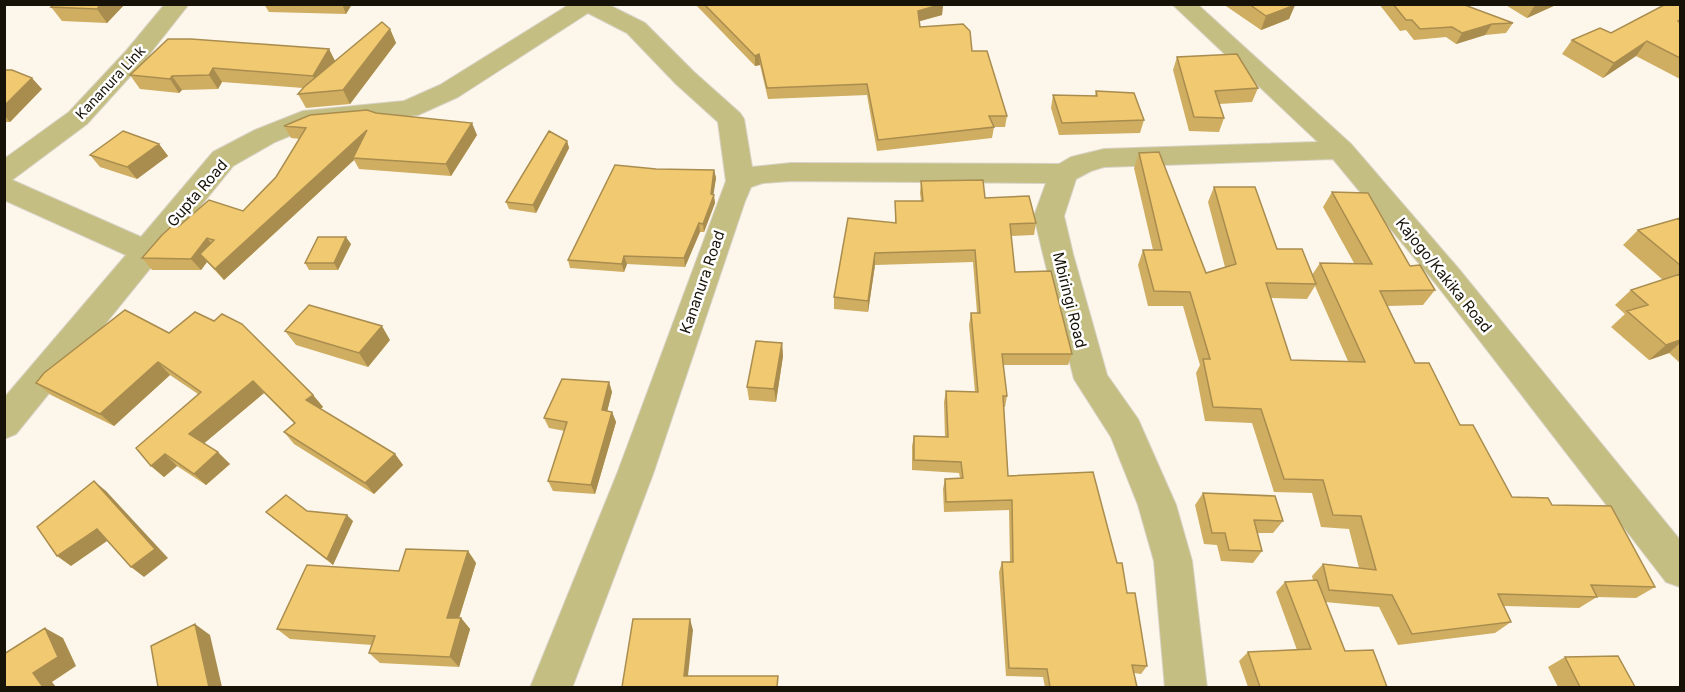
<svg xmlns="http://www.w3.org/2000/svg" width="1685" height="692" font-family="Inter,sans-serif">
  <rect width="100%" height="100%" fill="#fdf6ea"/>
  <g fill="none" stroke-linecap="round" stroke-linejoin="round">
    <g stroke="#d8d2c6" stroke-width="2">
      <path id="minor" d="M165,4H189L144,61L87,124L12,180L141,237L213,152L255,130L303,111L404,101L440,85L570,4H607L645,23L694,72L740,113L744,119L752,167L791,163L1059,164L1071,157L1104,149L1318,142L1172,4H1197L1351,144L1458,268L1680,540V587L1666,582L1436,284L1333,159L1104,167L1091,171L1076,179L1064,216L1073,254L1107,375L1138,419L1176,505L1192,561L1207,688H1165L1154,561L1138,505L1111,437L1074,379L1043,254L1034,216L1046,183L791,181L763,183L751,187L745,201L653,474L572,688H530L617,474L726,181L718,122L676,84L627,33L588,13L458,97L418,115L316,125L275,142L233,166L16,434L4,439V398L126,255L4,200V159L69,112L126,51Z"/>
    </g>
    <use href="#minor" fill="#c5be82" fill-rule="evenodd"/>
  </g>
  <path fill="#cfad61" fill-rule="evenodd" d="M125,4L107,23L62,21L51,7Z
    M264,4H352L346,14L269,12Z
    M695,4H943L942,15L919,21L920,27L972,51L1007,116L1005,127H994L992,138L877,151L867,95L768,99L760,65L755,66Z
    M1223,4H1294L1295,5L1289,19L1261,30Z
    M1379,4H1462L1513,23L1506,33L1485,35L1456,44L1446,37L1414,40L1406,30L1400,31Z
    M1504,4H1558L1527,18Z
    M1680,4V79L1636,56L1603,78L1562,54L1572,40L1611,33Z
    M390,29L396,43L350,104L306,108L298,94L303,88L222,82L218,89L182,90L179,93L140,89L130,75L329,49L335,61Z
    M1177,57L1258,88L1252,102L1219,104L1224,118L1219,132L1189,131L1173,70Z
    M4,70L42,89L10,122H4Z
    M1096,91L1144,120L1140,133L1059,135L1051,108L1053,95L1095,96Z
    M376,113L477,135L451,176L359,169L354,160L224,280L207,262L201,270H152L142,258L178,227L243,211L276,177L300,139L291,138L284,126Z
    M567,141L569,148L536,213L509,209L506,202Z
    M159,144L168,156L137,179L100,167L90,155Z
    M1139,153L1206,273L1225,267L1208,202L1214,187L1277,249L1312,275L1320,263H1354L1323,207L1332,192L1435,290L1423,305L1387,306L1415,363L1512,497L1552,505L1655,587L1636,598L1597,597L1579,608L1504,606L1511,622L1495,633L1398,645L1379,607L1325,602L1345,651L1387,687H1248L1239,661L1248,652L1297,650L1276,592L1285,582L1313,580L1312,576L1323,564L1359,568L1349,529L1321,527L1312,493L1274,492L1252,423L1205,421L1196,373L1200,365L1183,306H1148L1138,265L1143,250H1153L1134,168ZM1315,286L1348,361L1291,360L1271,298L1307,299Z
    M656,169L714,170L716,178L713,194L715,203L704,232H700L685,267L627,264L624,272L570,268L568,260Z
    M921,181L985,198L1036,223L1034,235L1011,236L1015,272L1072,354L1068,365H1003L1007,396L1005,407H1004L1008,476L1117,563L1147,666L1141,674L1134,673L1137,687H1045L1043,677L1006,676L999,572L1002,562H1010L1009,510L944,512L943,489L945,479L960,478L959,473L912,470V446L914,436L945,437L944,402L946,391L975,392L969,325L971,313H977L973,262L875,265L868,312L834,309V297L895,223V201H921L920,193Z
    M1680,218V363L1669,353L1649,360L1611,327L1625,314L1615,305L1631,290L1663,280L1623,245L1638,230Z
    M351,244L338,270H309L305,263Z
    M285,331L390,340L368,367L296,345Z
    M169,333L313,395L323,407L320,409L395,454L403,465L374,494L294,444L284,432L294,423L264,393L204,443L230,464L206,485L177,466L164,477L151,466L198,394L170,375L114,426L51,395L36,383Z
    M782,343L783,356L776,402L749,400L747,387Z
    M609,382L612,392L607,411L612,412L616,422L595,494L553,491L548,481L565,431L549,428L544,418Z
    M1203,493L1283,521L1273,533H1257L1262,551L1253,563L1221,561L1217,545L1204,544L1195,505Z
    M307,511L353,521L333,565L273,518L266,512Z
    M468,551L476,563L459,618H461L470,629L459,667L380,663L369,653L372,645L290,639L277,629L399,571Z
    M1565,657L1635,687H1558L1548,667Z"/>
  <path fill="#a98d4f" d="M101,4H125L107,23L97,9Z
    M342,4H352L346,14Z
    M943,4L942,15L917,22L918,11Z
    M1558,4L1527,18L1535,5Z
    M1295,5L1289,19L1261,30L1266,16Z
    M1492,24L1485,35L1456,44L1462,33Z
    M390,29L396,43L350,104L343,90Z
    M1647,41L1636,56L1603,78L1614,63Z
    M329,49L336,63L320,89L313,76Z
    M759,54L760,65L755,66V56Z
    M213,68L222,82L218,89L209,75Z
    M172,76L182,90L179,93L170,79Z
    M32,78L42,89L10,122L4,115V106Z
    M472,123L477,135L451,176L446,164Z
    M367,130L353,158L354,160L224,280L215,269Z
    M567,141L569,148L536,213L533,205Z
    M159,144L168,156L137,179L127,167Z
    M714,170L716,178L713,198L714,195L715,203L704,232L703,224L711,194Z
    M699,223L700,232L685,267L684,258Z
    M346,237L351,244L338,270L334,263Z
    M207,238L216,250L200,254L207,262L201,270L191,259Z
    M875,253V265L868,312V301Z
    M624,256L627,264L624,272L622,264Z
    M382,326L390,340L368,367L359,353Z
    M1680,340V343L1669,353L1649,360L1666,345Z
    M782,343L783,356L776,402L774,389Z
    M158,362L170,375L114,426L100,414Z
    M253,381L264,393L201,446L189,434Z
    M609,382L612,392L605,420L602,410Z
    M313,395L323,407L316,412L306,400Z
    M612,412L616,422L595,494L591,485Z
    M218,452L230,464L206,485L194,474Z
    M165,454L177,466L164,477L151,466Z
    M395,454L403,465L374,494L365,483Z
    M94,481L106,491L168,558L144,577L131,567Z
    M347,515L353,521L333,565L327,559Z
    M97,529L110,539L71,566L57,556Z
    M468,551L476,563L456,628L447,618Z
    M461,618L470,629L459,667L450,657Z
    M690,619L693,630L687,685L684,676Z
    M195,624L210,635L222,687H209Z
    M45,628L63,638L76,666L52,682L56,687H43L33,673Z"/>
  <path fill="#f1c971" stroke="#a98d4f" stroke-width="1.5" d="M54,4H101L97,9L51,7Z
    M704,4H942L918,11L920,27L963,24L970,31L972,51H987L1007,116H989L994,127L878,140L867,84L767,88L759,54L755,56Z
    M1249,4H1294L1295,5L1266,16Z
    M1393,4H1462L1513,23L1492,24L1462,33L1452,27L1420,29L1412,20H1406Z
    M1666,4H1680V20L1678,21L1680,23V58L1647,41L1614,63L1572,40L1600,28L1611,33Z
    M382,22L390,29L343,90L298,94L304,87Z
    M168,39H191L329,49L313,76L213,68L209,75L172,76L170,79L130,75Z
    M1237,54L1258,88L1215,91L1224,118L1194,117L1177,57Z
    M4,70H12L32,78L4,106Z
    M1096,91L1134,93L1144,120L1062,123L1053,95L1097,96Z
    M367,110L376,113L472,123L446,164L353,158L367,130L215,269L200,254L214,240L207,238L191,259L142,258L162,235L173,225L178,227L209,200L243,211L276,177L306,128L284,126L310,115Z
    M123,131L159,144L127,167L90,155Z
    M549,131L567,141L533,205L506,202Z
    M1159,152L1206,273L1236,264L1214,187H1255L1277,249H1302L1316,284L1266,283L1291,360L1365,362L1320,263L1372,264L1332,192L1368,193L1410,266L1420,265L1435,290L1380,291L1415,363H1429L1460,425H1473L1512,497L1548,498L1552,505L1611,506L1655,587L1591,585L1597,597L1498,594L1511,622L1412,634L1392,595L1329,590L1323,564L1376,570L1361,516L1333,515L1323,480L1284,479L1261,409L1213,407L1203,359H1210L1190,292L1154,291L1143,250H1162L1139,153Z
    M615,165L656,169L714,170L711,194L714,195L703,224L699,223L684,258L624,256L622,264L568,260Z
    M983,180L985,198L1029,196L1036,223L1010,224L1015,272L1051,271L1072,354H1002L1007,396H1003L1008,476L1093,472L1117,563H1122L1127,593H1135L1147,666L1132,665L1137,687H1050L1047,669L1009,668L1002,562H1013L1012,500L946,502L945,479L963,478L961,462L914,460V436L948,437L946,391L978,392L971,313H980L975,250L875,253L868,301L834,297L848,218L896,223L895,201H923L921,181Z
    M1680,218V265L1638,230Z
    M318,237H346L334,263H305Z
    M1680,274V340L1666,345L1627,311L1648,305L1631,290Z
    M309,305L382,326L359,353L285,331Z
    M125,310L169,333L195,312L214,321L222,314L242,324L313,395L306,400L395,454L365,483L284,432L295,423L253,381L189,434L218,452L194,474L165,454L151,466L136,448L201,392L158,362L100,414L36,383L44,373Z
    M756,341L782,343L774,389L747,387Z
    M562,379L609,382L602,410L612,412L591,485L548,481L567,422L544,418Z
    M94,481L155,549L131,567L97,529L57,556L37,527Z
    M1203,493L1275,496L1283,521L1254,520L1262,551L1229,550L1225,533H1212Z
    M286,495L307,511L347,515L327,559L266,512Z
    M406,549L468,551L447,618H461L450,657L369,653L375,636L277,629L307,565L399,571Z
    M1317,580L1345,651L1373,650L1387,687H1260L1248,652L1311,649L1285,582Z
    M633,619H690L684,676H778L777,687H622Z
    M195,624L209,687H158L151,646Z
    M45,628L58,657L33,673L43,687H4V654Z
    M1618,656L1635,687H1580L1565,657Z"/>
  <g text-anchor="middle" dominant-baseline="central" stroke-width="5" stroke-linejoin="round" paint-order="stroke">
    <g font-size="14" fill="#171207" stroke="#fff">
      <text transform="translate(110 82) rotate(-47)">Kananura Link</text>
    </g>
    <g font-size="15" fill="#171207" stroke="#fff">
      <text transform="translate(197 193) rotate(-49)">Gupta Road</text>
      <text transform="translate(1444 275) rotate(51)">Kajogo/Kakika Road</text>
      <text transform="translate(702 282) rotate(-71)">Kananura Road</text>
      <text transform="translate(1070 300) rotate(76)">Mbiringi Road</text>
    </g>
  </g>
  <rect width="1685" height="692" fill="none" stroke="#171207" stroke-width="12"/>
</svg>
